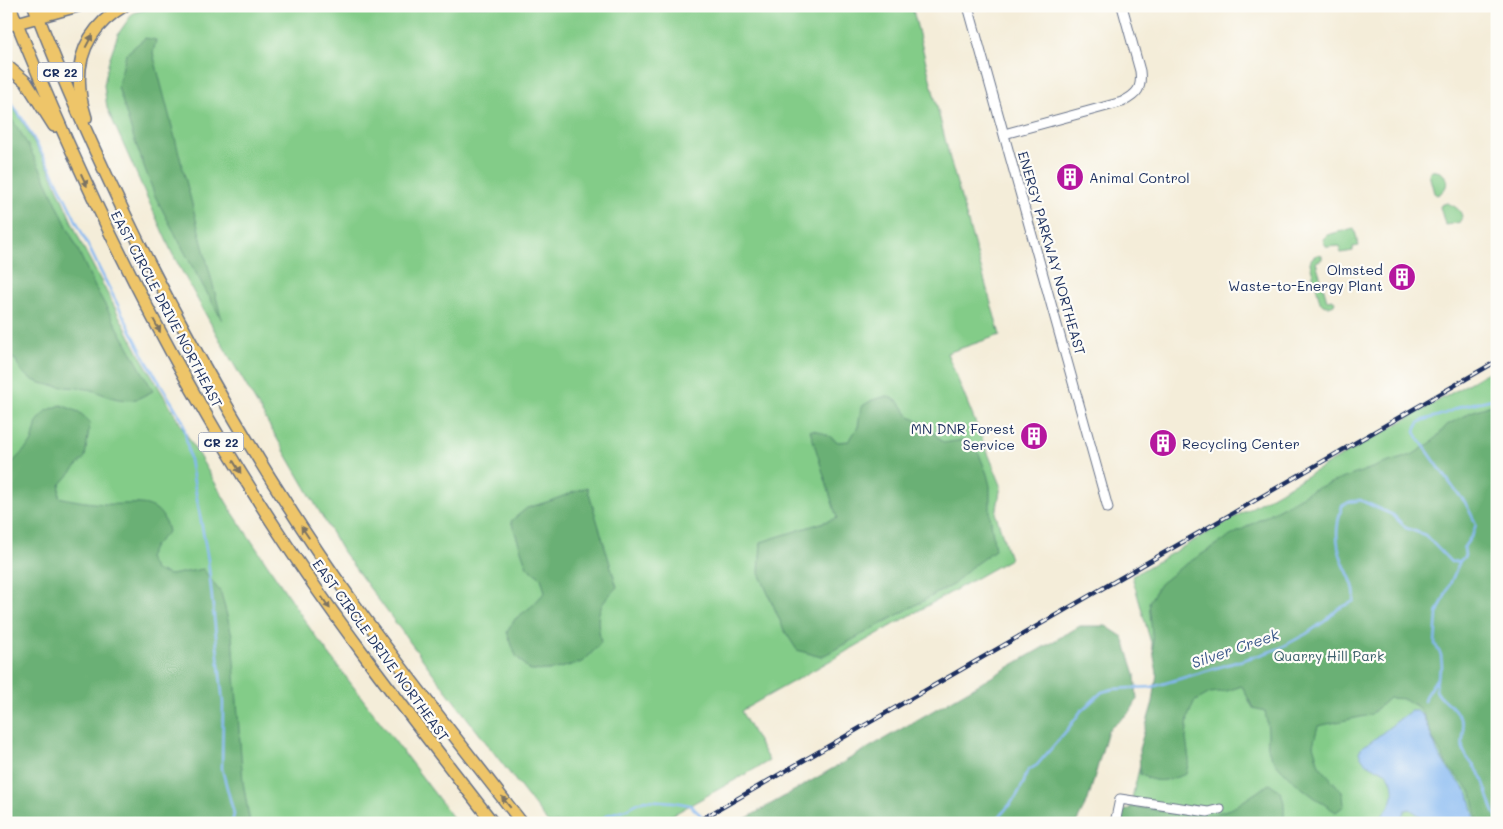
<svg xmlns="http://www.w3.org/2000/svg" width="1503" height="829" font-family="Mali,sans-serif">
  <rect width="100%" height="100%" fill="#fdfcf7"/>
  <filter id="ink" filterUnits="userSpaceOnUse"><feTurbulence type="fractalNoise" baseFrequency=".02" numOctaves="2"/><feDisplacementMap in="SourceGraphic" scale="10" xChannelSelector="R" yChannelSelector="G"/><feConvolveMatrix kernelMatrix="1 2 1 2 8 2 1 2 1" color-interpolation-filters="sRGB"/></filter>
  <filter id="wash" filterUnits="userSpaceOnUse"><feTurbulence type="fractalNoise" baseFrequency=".0096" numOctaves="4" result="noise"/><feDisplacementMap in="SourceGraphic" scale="20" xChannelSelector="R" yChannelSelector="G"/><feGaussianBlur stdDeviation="1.12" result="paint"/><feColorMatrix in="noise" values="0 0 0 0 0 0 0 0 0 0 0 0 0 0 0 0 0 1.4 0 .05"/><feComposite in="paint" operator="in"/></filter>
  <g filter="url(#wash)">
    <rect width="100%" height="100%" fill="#f4edd9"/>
    <path fill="#83cc88" stroke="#4f7e73" d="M157,6H912L950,159L1000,335L947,353L1001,485L996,515L1010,559L741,711L769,761L658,823H548L441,684L343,552L222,344L172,253L107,108L104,85L109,60L118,34L133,13Z
      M6,97L21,119L49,169L82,245L138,352L231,510L311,630L340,669L457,823H6Z
      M1431,171C1448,169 1453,188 1437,195L1434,193L1429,174Z
      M1447,203C1455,206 1463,211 1462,220L1460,222L1447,225L1445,224L1440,207L1441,205Z
      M1354,228L1359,246L1353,247V251L1341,253L1339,246L1327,247L1324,243L1323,239L1327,235Z
      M1320,254L1322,256V259L1316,262L1327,300L1332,299L1335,301L1334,304C1328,307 1324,307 1320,302L1310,263C1311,257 1314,256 1320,254Z
      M1497,367V823H1126L1149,728L1173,720L1132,576Z"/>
    <path fill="#6ab074" stroke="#427069" d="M145,38L156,40L153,53L222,320L192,266L155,196L133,136L118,87L126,54Z
      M6,111L21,133L42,172L95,287L153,391C148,393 144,396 139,398C130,402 114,399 105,395C98,393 93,389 86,389C61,385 26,390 16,360L6,356Z
      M887,396L899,402L910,417L928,426L943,443L964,440L979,454L987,474L990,486V515L995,550L970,568L954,584L821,657L797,650L784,630L759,573L761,542L837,518L810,430C821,430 829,436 838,442L849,441L858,427L861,407L872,400Z
      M1497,403V823H1478L1472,793L1447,765L1432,737L1425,718L1419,708L1405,699L1389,698L1370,715L1318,726L1313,745L1319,765L1343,793L1344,806L1336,812C1318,801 1274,770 1268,749C1267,745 1268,739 1268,734C1268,726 1266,718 1265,711L1253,708L1242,686L1227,691L1210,693L1194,702L1188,717L1186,739L1189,760L1186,774C1169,780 1157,785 1140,774L1139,749L1153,702L1157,673L1154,657L1149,602L1160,584L1180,568L1227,538L1314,489L1380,465L1412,455L1432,442L1447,425L1471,412Z
      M61,405L79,412L90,422L85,457L60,485L59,497C75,501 90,503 106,504C133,506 161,494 168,532L154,546L148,558L155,570L170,575L203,569L221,593L232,635L243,782L250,823H6V466L14,461L32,442L37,422L46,411Z
      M587,487L617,587C596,608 596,614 601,643L583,662L552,670L530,671L516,656L507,632L515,619L532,606L545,592L541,578L527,567L511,521L527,508L550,501Z
      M1080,626H1106L1123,637L1135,674L1137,700L1130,712L1108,730L1088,800L1076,823H738Z
      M1269,784C1287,791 1284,805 1284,823H1118L1123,811L1134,807L1192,815L1214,814L1233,808Z"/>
    <path fill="#84b8f2" stroke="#5074a8" d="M1411,711H1417L1423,716L1438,753L1446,766L1469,794L1476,823H1430L1410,809L1405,810L1402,816L1403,823H1378C1381,815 1388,810 1391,803C1396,792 1393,773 1380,769C1375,768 1373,768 1369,765C1364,762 1362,758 1359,753L1362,747L1372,741L1405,715Z"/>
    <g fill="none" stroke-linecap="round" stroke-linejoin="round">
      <path stroke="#84b8f2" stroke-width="2.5" d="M6,95L23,120L52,171L100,270L147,362L183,421L208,560L223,703L222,769L234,814L232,823
        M1437,678C1437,682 1435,686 1436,690C1439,699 1448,702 1454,709C1457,713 1460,718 1462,722C1466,731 1461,740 1463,749C1466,759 1474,765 1480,774C1488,788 1488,804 1497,817
        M1424,701L1426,695L1437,678L1442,667L1441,655L1435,644L1437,614L1460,561
        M598,823L607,815L626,809L644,800L674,802L690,805L709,823
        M994,823L1016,797L1024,782L1026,774L1029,770L1037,765L1068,729L1081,711L1102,692L1113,689L1152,687L1263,654L1280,648L1306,634L1325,621L1338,609L1354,601C1357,586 1347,574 1342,560C1335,541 1336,525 1342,506L1349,502L1360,500L1393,515L1406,528L1425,535L1451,562L1460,561L1465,556L1464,547L1473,534L1476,524L1465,502L1455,490L1419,439L1415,432L1416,428L1419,423L1424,420L1444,414L1462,406L1497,398"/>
    </g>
  </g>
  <g filter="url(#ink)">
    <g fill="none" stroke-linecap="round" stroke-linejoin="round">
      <g stroke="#677289" stroke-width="11">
        <path id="minor" d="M968,6L1108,508
          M1004,134L1122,102C1138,94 1142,88 1140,71L1122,6
          M1115,823L1120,799L1208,812L1220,809"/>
      </g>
      <g stroke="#677289" stroke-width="14">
        <path id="major" d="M10,6C83,188 169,365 277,530C343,632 419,727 493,823
          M34,6C65,87 101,166 139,243C201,366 270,486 350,598C405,675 464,748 522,823
          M6,26L78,6
          M6,65L26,82L54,126
          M86,118C71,71 80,32 124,6"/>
      </g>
      <use href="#minor" stroke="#fff" stroke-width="9"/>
      <use href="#major" stroke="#eec569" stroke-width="11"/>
      <g stroke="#1b2f5e" stroke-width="4.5">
        <path id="rail" d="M695,823L1497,361"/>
      </g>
      <use href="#rail" stroke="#fdfcf7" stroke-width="2.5" stroke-dasharray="8" stroke-linecap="butt"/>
    </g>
    <defs><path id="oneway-solid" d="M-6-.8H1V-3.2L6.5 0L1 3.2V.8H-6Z" transform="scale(1.25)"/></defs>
    <g fill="#7a7263">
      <use href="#oneway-solid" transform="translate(89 41) rotate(-62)"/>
      <use href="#oneway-solid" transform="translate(84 180) rotate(65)"/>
      <use href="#oneway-solid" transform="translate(157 326) rotate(62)"/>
      <use href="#oneway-solid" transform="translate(237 467) rotate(58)"/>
      <use href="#oneway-solid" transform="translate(305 532) rotate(-124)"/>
      <use href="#oneway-solid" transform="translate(326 603) rotate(55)"/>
      <use href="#oneway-solid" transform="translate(506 802) rotate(-128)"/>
    </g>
  </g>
  <defs>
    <g id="building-disc" transform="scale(1.4375)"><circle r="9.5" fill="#b5179e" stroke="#fdfcf7"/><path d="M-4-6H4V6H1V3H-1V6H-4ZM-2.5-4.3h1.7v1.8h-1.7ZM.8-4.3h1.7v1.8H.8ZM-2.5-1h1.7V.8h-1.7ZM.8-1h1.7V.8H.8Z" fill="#fff"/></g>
  </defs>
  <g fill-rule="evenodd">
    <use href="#building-disc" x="1070" y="177"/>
    <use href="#building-disc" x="1402" y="277"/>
    <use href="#building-disc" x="1034" y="436"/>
    <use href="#building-disc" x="1163" y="443"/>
  </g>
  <g text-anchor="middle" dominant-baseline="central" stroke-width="4.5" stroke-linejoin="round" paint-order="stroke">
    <g fill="#fdfcf7" stroke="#5f6c8c" stroke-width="1">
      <rect x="37.5" y="62.5" width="45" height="19" rx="4"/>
      <rect x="198.5" y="432.5" width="45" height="19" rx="4"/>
    </g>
    <g font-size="12" font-weight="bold" fill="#1b2f5e">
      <text x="60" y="72">CR 22</text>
      <text x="221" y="442">CR 22</text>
    </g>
    <g font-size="14" fill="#1b2f5e" stroke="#fdfcf7" text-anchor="start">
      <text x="1089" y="177">Animal Control</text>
      <text x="1383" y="269" text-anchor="end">Olmsted<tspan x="1383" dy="16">Waste-to-Energy Plant</tspan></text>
      <text x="1015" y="428" text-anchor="end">MN DNR Forest<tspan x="1015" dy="16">Service</tspan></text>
      <text x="1182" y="443">Recycling Center</text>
    </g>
    <g font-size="14" fill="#1b2f5e" stroke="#fdfcf7">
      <text transform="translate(1052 253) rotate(74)">ENERGY PARKWAY NORTHEAST</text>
      <text transform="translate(167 309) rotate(62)">EAST CIRCLE DRIVE NORTHEAST</text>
      <text transform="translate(381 650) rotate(54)">EAST CIRCLE DRIVE NORTHEAST</text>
    </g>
    <g font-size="14" fill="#3a5e6b" stroke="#fdfcf7">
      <text x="1329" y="655">Quarry Hill Park</text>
    </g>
    <g font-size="15" font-style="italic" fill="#3a588a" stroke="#fdfcf7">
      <text transform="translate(1235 648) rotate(-19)">Silver Creek</text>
    </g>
  </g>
  <rect width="1503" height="829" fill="none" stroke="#fdfcf7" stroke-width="25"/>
</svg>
